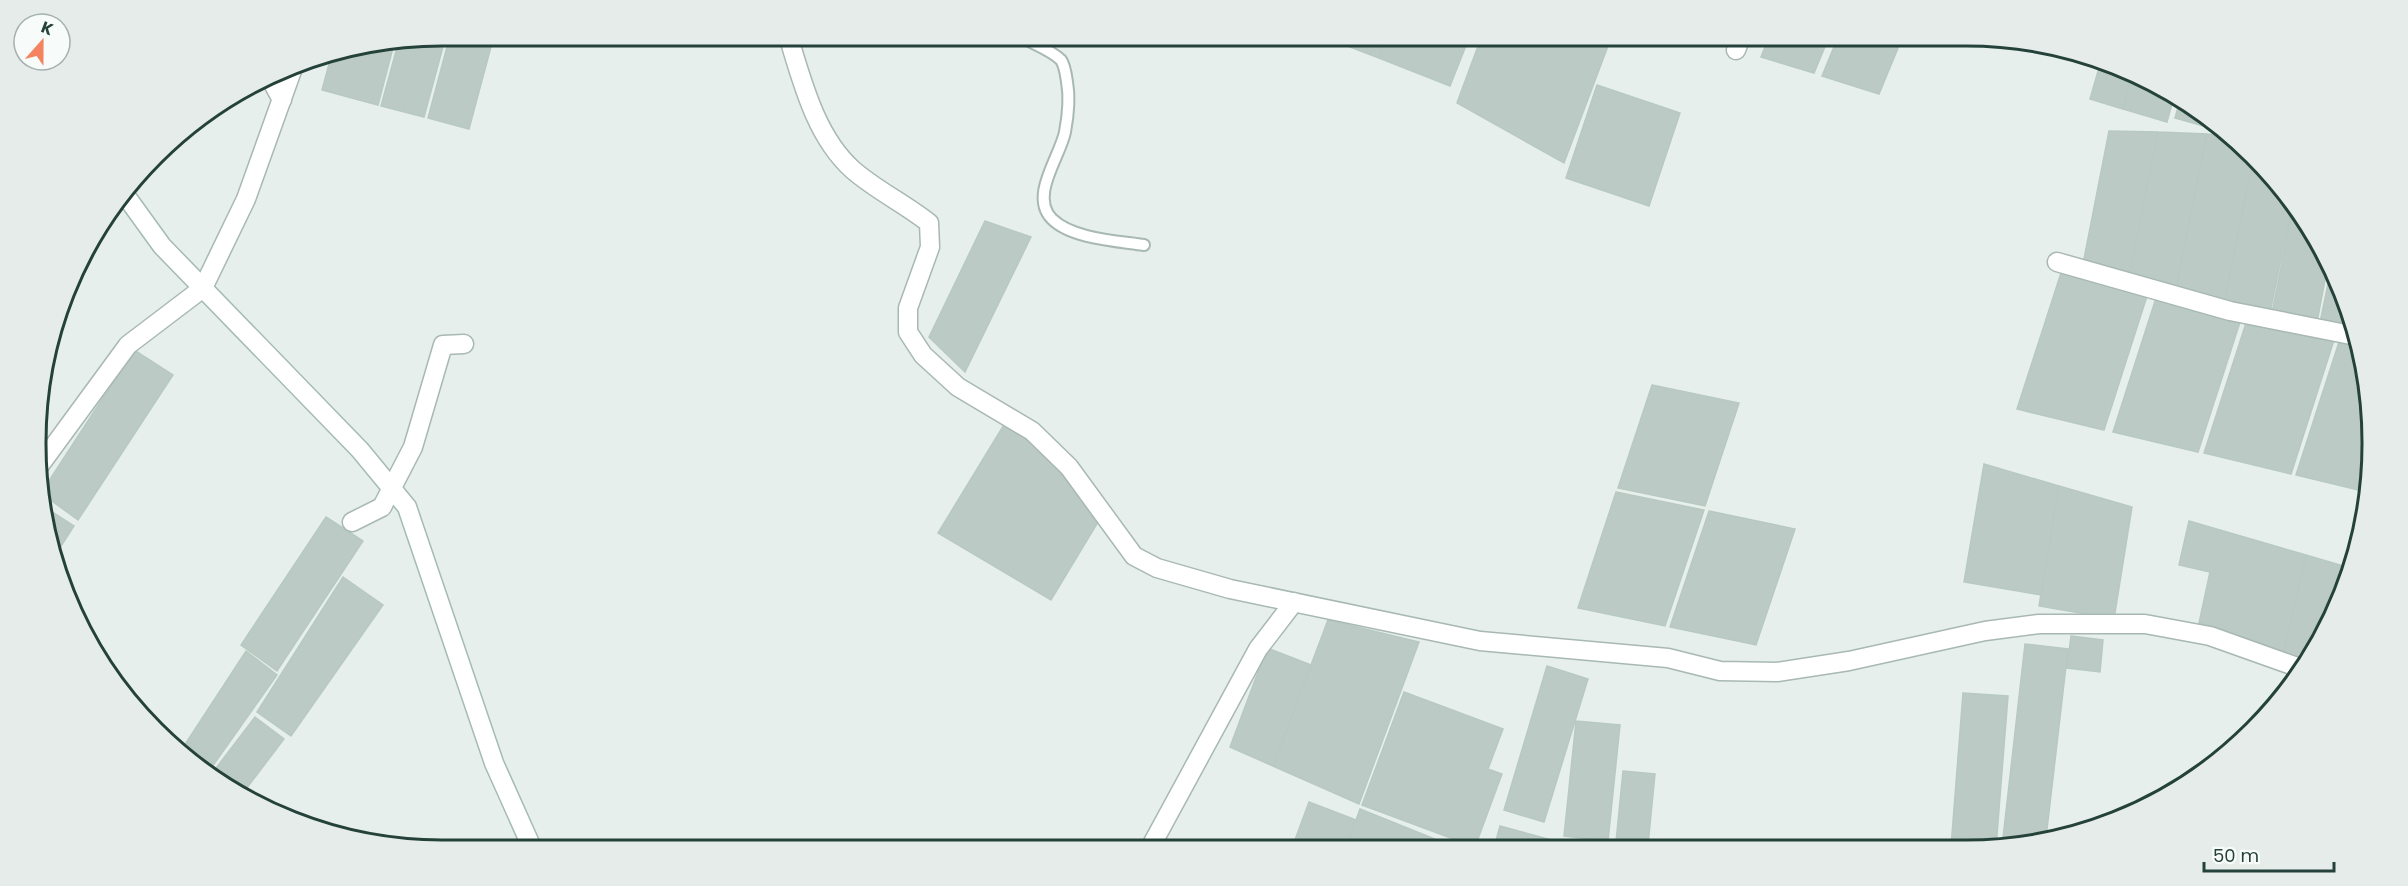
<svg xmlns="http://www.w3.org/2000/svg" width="2408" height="886" font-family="Poppins,sans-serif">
  <rect width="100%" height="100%" fill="#e6efeb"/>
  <path fill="#bbcac4" stroke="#b8c9c2" stroke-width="1.5" d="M1903,36L1879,94L1822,76L1838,37Z
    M1769,37H1829L1814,73L1761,57Z
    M1469,38L1450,86L1379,58L1386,39Z
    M1481,38H1611L1564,163L1457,103Z
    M1329,39H1386L1379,58Z
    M444,43L424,117L381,106L398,44Z
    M448,43H492L469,129L428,118Z
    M364,44H394L378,105L322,90L332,53Z
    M2101,61L2133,73L2123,109L2090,99Z
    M2133,73L2174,96L2167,122L2123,109Z
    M1597,85L1680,113L1649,206L1566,178Z
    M2180,100L2212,120L2219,126L2218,130L2175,118Z
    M2109,131L2158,132L2129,277L2083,264Z
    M2158,132L2207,134L2176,290L2129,277Z
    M2207,134L2231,137L2253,158L2224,303L2176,290Z
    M2253,158L2271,174L2292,204L2270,313L2224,303Z
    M2293,206L2317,239L2328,264L2317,322L2272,313Z
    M985,221L1031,237L965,372L929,337Z
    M2331,269L2350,312L2355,330L2320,323Z
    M2061,273L2148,293L2104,430L2017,409Z
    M2157,295L2242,316L2198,452L2113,432Z
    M2248,317L2335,337L2291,474L2204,453Z
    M2340,339L2358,343L2368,390L2371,469L2367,492L2296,475Z
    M134,350L173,375L78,520L41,493Z
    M1652,385L1739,403L1705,506L1618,488Z
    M1005,423L1041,444L1101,517L1051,600L938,533Z
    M1984,464L2059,486L2041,595L1964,582Z
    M2059,486L2132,507L2114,619L2039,606Z
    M1616,492L1704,510L1665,626L1578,608Z
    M43,506L74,526L54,557L50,548Z
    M1709,511L1795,529L1756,645L1670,627Z
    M326,517L363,541L277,671L241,645Z
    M2189,521L2306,555L2284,652L2199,623L2210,572L2179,565Z
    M2306,555L2350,568L2317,647L2305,662L2284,652Z
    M343,577L383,605L291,736L257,712Z
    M1328,620L1419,642L1359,804L1273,766Z
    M2071,636L2103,640L2100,672L2067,668Z
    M2025,644L2068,649L2046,838L2018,846L2002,847Z
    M1267,648L1311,665L1273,766L1230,747Z
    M246,651L277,675L207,774L180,752Z
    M1547,666L1588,679L1544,822L1504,810Z
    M1404,692L1503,729L1488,769L1502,774L1475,847L1362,805Z
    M1963,693L2008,696L1996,847H1951Z
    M255,717L284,739L243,793L210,776Z
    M1576,721L1620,725L1608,841L1564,836Z
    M1623,771L1655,774L1648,845L1616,842Z
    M1309,802L1356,820L1346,848H1292Z
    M1360,809L1457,848H1346Z
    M1500,826L1544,838L1542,848H1494Z
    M1544,838L1579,847L1542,848Z"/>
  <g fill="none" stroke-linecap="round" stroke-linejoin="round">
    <g stroke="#a8b8b2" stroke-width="14">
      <path id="lane" d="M1029,41C1039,46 1053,52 1061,60C1065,66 1066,75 1067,82C1070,98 1068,116 1065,132C1060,157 1029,196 1052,219C1072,239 1118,241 1144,245"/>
    </g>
    <g stroke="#a8b8b2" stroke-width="21">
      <path id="street" d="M790,42C803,85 817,138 853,170C876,190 905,204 929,223L930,247L908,308V332L923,355L958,387L1032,431L1069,467L1134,556L1157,568L1230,589L1480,641L1668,658L1720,671L1777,672L1849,661L1985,631L2039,624H2145L2210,636L2300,668
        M1736,50L1741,37
        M270,78L282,100
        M2057,262L2230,311L2356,336
        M37,469L128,345L203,288L246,199L294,65
        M352,522L382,507L413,447L443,345L464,344
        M1150,848L1258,649L1294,602"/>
    </g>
    <g stroke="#a4bbb3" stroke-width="21">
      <path id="secondary" d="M123,192L162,246L360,450L407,507L494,763L533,850"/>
    </g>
    <use href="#lane" stroke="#fff" stroke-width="10"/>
    <use href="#street" stroke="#fff" stroke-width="18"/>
    <use href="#secondary" stroke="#fff" stroke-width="18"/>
  </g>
  <path d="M0 0H2408V886H0ZM442 46H1966A396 396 0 0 1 2362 442V444A396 396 0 0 1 1966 840H442A396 396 0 0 1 46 444V442A396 396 0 0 1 442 46Z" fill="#e6ecea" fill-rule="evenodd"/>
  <path fill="none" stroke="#24423a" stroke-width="3" d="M442 46H1966A396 396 0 0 1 2362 442V444A396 396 0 0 1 1966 840H442A396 396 0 0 1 46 444V442A396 396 0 0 1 442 46Z"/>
  <g transform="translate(42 42) rotate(21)"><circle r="28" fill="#f7fbf9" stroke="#a3b1ad" stroke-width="1.5"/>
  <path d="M0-4.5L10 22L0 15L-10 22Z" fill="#f4845f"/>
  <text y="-9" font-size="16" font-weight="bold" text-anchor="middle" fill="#24423a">K</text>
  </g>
  <path d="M2204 862v9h130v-9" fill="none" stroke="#24423a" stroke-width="3"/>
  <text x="2213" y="862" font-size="18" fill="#24423a" stroke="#f7fbf9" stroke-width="4.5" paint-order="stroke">50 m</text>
</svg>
